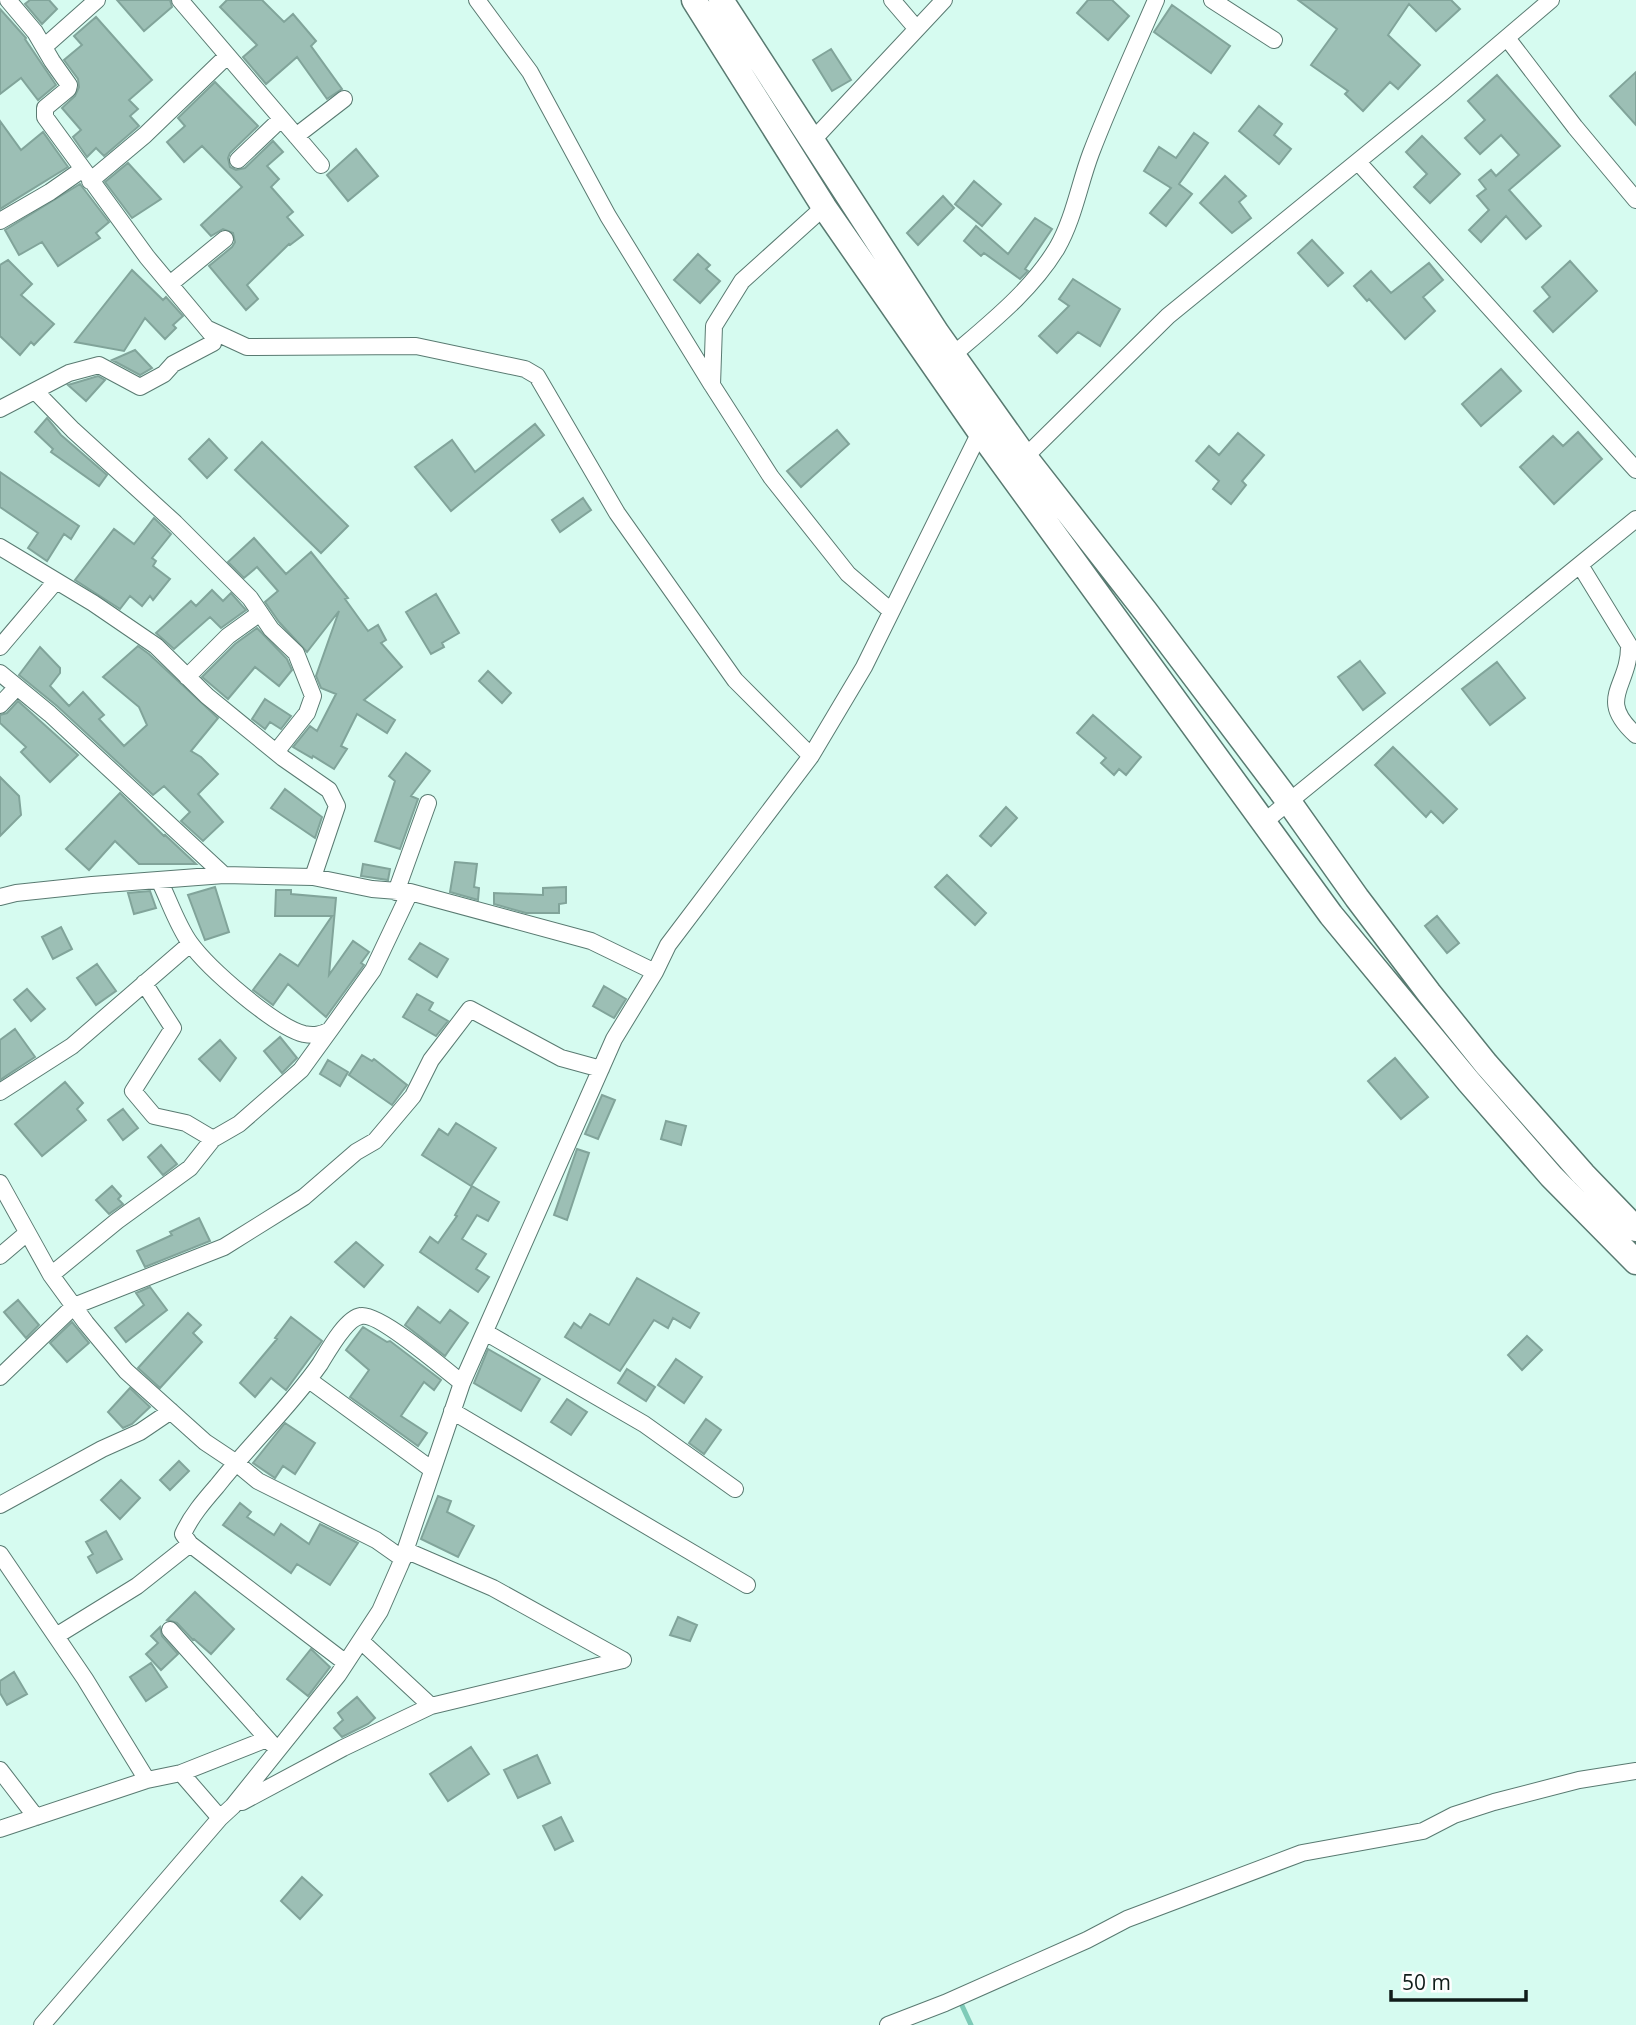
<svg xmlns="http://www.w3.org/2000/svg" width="1636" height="2025" font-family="'Open Sans',sans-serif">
  <rect width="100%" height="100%" fill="#d6fbf0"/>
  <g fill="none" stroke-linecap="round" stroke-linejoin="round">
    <path stroke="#7ecbb8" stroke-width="5" d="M959,1999L971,2025"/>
  </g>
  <path fill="#9cbfb5" stroke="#81a49a" stroke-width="2" d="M30,0H49L57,9L42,24L25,4Z
    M117,0H170L172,7L144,31Z
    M227,0H262L284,22L293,14L316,41L311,46L342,89L327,99L297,57L266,84L243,57L257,45L220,7Z
    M1088,0H1112L1129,16L1108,40L1077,13Z
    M1298,0H1451L1460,9L1436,31L1409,4L1388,35L1420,65L1398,89L1390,82L1363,111L1345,94L1348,91L1311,65L1337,29Z
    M1172,5L1230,46L1211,73L1154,32Z
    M0,9L26,38L25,39L56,85L38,100L21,78L0,94Z
    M96,17L152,80L129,100L138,109L130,116L139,126L104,156L96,148L87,157L73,137L81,130L62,108L75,96L79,87L78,79L64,60L82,45L74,36Z
    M831,49L851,80L832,91L813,60Z
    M1636,72V125L1610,96Z
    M1497,75L1560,146L1509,190L1541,226L1526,239L1506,216L1481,242L1469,230L1489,210L1477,196L1486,189L1479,180L1491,170L1496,176L1519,155L1501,135L1480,154L1465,138L1485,120L1468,101Z
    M215,82L258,126L230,153L228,158L230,167L236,170L245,168L273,141L283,152L267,166L279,179L271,187L293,212L287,217L303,235L290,245L289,244L247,285L258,299L246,310L209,266L232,247L235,242L233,233L223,229L211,236L201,225L242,187L202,146L184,162L167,142L185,126L178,118Z
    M1259,106L1282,124L1274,135L1291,149L1279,164L1239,131Z
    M0,121L21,150L43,132L68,167L0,209Z
    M1194,133L1208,143L1179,184L1192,194L1166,226L1150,213L1171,188L1144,171L1159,147L1176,158Z
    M1422,136L1460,174L1430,203L1414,187L1427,174L1406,152Z
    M356,149L378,176L348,201L327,175Z
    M128,163L161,199L132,218L105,182Z
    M1225,176L1246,196L1239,202L1251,218L1232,233L1200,203Z
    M974,181L1001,204L982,226L955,204Z
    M80,184L109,222L96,233L100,238L58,266L42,242L19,255L5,230Z
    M943,196L954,208L918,245L907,233Z
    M1035,218L1052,229L1025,269L1028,271L1020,279L984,253L981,256L964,241L976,226L1008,254Z
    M1312,240L1343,273L1328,286L1298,253Z
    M698,254L710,265L706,269L720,281L700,303L674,280Z
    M8,260L32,284L21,295L54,324L34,345L31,342L20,355L0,336V265Z
    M1570,261L1597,291L1553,332L1534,311L1550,297L1542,287Z
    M1429,263L1443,280L1423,297L1435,311L1405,339L1369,299L1367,301L1354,286L1371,271L1391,293Z
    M132,270L163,300L166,297L183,316L173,325L176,328L165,339L145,318L124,351L75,342Z
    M1073,279L1120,309L1100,346L1078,332L1057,353L1039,336L1069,306L1059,299Z
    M135,350L152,368L140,375L112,360Z
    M1501,369L1521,391L1481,426L1462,404Z
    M98,376L105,380L86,401L68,385Z
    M47,418L61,435L107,475L99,486L51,452L53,449L35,432Z
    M535,424L544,435L451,511L415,467L452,440L475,472Z
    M837,430L849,444L801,487L787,471Z
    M1578,432L1602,459L1554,504L1520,467L1553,436L1563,446Z
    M1238,433L1264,455L1242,481L1246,485L1231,504L1213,489L1219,481L1196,461L1209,446L1219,455Z
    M209,439L227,458L207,478L189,459Z
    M262,442L348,526L321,553L235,470Z
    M0,472L79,526L71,539L64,534L47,561L28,548L38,533L0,507Z
    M583,498L591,510L560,532L552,520Z
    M154,518L171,534L152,558L156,561L153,566L170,579L153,600L150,596L142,606L130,596L120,609L75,580L114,529L134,544Z
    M254,538L286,574L311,552L348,598L345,599L368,631L378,625L386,640L381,643L402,667L364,700L395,720L387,733L357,714L341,746L347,749L334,769L313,756L312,758L293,747L310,726L317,731L336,694L321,688L316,676L339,611L307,652L279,622L265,602L278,591L257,567L244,578L228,562Z
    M212,590L223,601L231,593L246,610L221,628L210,617L174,649L156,633L191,601L196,606Z
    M436,594L459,633L442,643L444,647L431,654L406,612Z
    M257,628L287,659L292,670L279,686L255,667L228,699L202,677L235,644Z
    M138,646L149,654L218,718L191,751L201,757L218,774L198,794L223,822L203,841L181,821L190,812L164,786L153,795L57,706L19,675L40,647L60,668V673L50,686L69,706L83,692L104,715L99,719L124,746L147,725L139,707L103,677Z
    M1360,661L1385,693L1363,710L1338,677Z
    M1497,662L1525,698L1490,725L1462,689Z
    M488,671L511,693L502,703L479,681Z
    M265,699L291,716L281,729L270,722L265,729L252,719Z
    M18,701L78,755L50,782L21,752L26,747L0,723V715L7,713Z
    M1093,715L1141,757L1126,775L1119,769L1114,775L1101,763L1106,758L1077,733Z
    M1393,747L1457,809L1443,823L1431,811L1426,817L1375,765Z
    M406,753L430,771L411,796L418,799L400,849L375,841L395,781L389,776Z
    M0,777L19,796L21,815L0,836Z
    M285,789L322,817L315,838L271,808Z
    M120,793L164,836L165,835L196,864H139L115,841L89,870L66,849Z
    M1006,807L1017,818L991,846L980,836Z
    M455,862L477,864L474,887L479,888L478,900L450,892Z
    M363,864L390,869L388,880L361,876Z
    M947,875L986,913L975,925L935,887Z
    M215,887L229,932L205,940L188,895Z
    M566,887V903L559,904V913H526L494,904V893L543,895V888Z
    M276,890H291V894L336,898L329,975L353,941L369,952L361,963L364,965L326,1017L288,984L273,1005L253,990L280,954L298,966L332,916H275Z
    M150,891L156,908L134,914L128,893Z
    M1437,916L1459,943L1447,953L1425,926Z
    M61,927L72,949L53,959L42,937Z
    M420,943L448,959L437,977L409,959Z
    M97,964L116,991L96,1005L77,978Z
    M604,986L626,999L614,1018L593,1006Z
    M27,989L45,1009L31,1021L14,1000Z
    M417,994L433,1003L429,1010L448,1021L436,1036L403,1017Z
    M15,1029L35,1057L0,1080V1040Z
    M280,1037L297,1058L282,1073L264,1051Z
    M220,1040L236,1058L220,1081L199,1059Z
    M362,1055L372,1061L374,1059L407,1085L392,1105L349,1075Z
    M1395,1058L1428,1097L1401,1119L1368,1081Z
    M328,1060L348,1072L340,1086L320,1074Z
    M65,1082L83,1103L77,1109L86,1120L42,1156L15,1124Z
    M602,1095L615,1100L598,1139L585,1134Z
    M123,1109L138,1128L123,1140L108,1120Z
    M666,1121L686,1126L681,1145L661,1139Z
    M456,1123L496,1148L471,1186L422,1155L439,1129L448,1135Z
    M161,1145L177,1164L163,1175L148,1157Z
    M577,1149L589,1153L567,1220L554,1215Z
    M112,1186L121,1196L118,1199L123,1204L109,1214L96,1200Z
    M472,1186L499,1202L488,1221L477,1215L462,1239L486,1254L476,1269L489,1277L478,1292L420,1252L430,1237L438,1243L457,1216L455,1215Z
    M199,1218L210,1241L145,1267L137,1251L172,1235L170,1232Z
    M356,1242L383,1265L364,1287L335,1262Z
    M637,1278L699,1313L690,1328L673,1318L668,1328L654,1320L620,1371L565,1337L574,1323L581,1328L590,1314L609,1325Z
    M150,1287L167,1310L126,1342L115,1328L144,1305L136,1293Z
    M18,1300L39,1325L26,1338L4,1312Z
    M418,1307L440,1323L450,1310L468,1323L445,1356L405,1325Z
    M188,1313L201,1325L193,1333L202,1342L160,1388L138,1368Z
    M291,1317L322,1341L286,1390L271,1378L255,1397L240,1383L277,1339L275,1338Z
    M72,1322L89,1343L67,1362L50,1343Z
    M363,1327L387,1342L390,1341L441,1380L434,1390L424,1382L401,1416L427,1433L418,1446L350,1397L369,1370L346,1350Z
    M1527,1336L1542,1350L1522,1370L1508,1355Z
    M488,1349L540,1379L521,1411L474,1383Z
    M676,1359L702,1377L684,1403L658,1385Z
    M627,1369L655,1387L646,1401L618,1383Z
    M130,1388L150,1407L132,1424L123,1428L108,1412Z
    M567,1399L587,1412L571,1435L551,1422Z
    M706,1419L721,1430L704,1454L689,1443Z
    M285,1423L315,1443L295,1474L283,1466L275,1478L253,1463Z
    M179,1461L189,1471L170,1490L160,1480Z
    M121,1480L140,1498L120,1519L101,1500Z
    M438,1496L451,1501L447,1512L474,1526L458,1557L421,1539Z
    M240,1503L251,1512L247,1517L274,1535L281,1524L309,1544L320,1524L358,1543L330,1585L297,1564L291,1573L223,1525Z
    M106,1531L122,1559L97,1573L88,1557L93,1554L86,1542Z
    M195,1592L234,1629L211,1654L194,1639L193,1640L177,1623L167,1620Z
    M678,1617L697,1625L690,1641L670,1635Z
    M160,1627L162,1636L178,1654L161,1670L146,1654L158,1643L151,1636Z
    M311,1649L330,1667L308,1696L287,1679Z
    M151,1663L167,1687L146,1701L130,1677Z
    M14,1672L27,1694L7,1705L0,1693V1681Z
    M357,1697L375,1718L368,1724L342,1737L334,1728L343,1720L338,1713Z
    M471,1747L489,1774L448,1801L430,1774Z
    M537,1755L550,1783L518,1798L504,1770Z
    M561,1817L573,1841L555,1850L543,1826Z
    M302,1877L322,1895L300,1919L281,1901Z"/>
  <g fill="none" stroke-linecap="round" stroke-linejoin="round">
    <g stroke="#597a71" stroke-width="18">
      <path id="street" d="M180,0L321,165
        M477,0L530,72L608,216L712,385
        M892,0L916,28
        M1212,0L1274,40
        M1507,38L1575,127L1636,200
        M44,47L97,0
        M296,136L344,99
        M811,142L944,0
        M238,160L281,119
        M1358,162L1636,470
        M90,181L145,135L227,56
        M824,207L742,281L714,326L712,385L771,477L848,574L891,611
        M0,221L50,192L83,169L45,117V108L68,89L69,85L52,61L35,32L8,0
        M170,284L225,239
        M208,329L247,347L416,346L525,369L537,376L617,513L735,680L811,756
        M953,355C990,323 1031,291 1057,248C1074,218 1079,185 1091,153C1111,101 1134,51 1156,0
        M35,391L73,430L175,523L250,598L271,629L296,653L313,696L307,713L276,752
        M0,409L69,373L99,365L140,387L164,374L173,364L213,343V336L147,257L83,169
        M1025,457L1168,316L1443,92L1551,0
        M0,547L93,603L156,646L207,696L283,758L329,790L337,806L313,877
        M1580,565L1629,645C1630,687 1595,698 1636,735
        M0,647L56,581
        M0,673L50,714L224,875
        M187,677L228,636L260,613
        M0,705L17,687
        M1264,822L1636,519
        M159,880C169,900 177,925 190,943C208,968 275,1027 304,1034C314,1036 321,1035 330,1030L373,970L410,892
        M396,892L428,803
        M0,897L16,893L92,885L224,875L313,877L372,889L410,892L591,941L655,972
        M144,983L173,1028L133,1091L154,1116L186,1123L213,1139
        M0,1092L72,1046L190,944
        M0,1183L51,1275L86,1323L126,1371L205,1442L235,1462L258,1481L376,1540L403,1559
        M0,1256L27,1233
        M51,1275L117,1221L190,1168L213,1139L239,1124L301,1070L330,1030
        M485,1332L644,1424L735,1489
        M0,1377L74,1306L224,1247L304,1197L356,1152L375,1141L413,1096L431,1060L470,1009L561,1058L601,1069
        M309,1380L431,1469
        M452,1411L747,1585
        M0,1505L102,1449L140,1432L171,1411
        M405,1550L493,1588L623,1660
        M0,1554L85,1679L147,1780
        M170,1630L272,1744
        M56,1636L137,1586L190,1544
        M361,1641L431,1706
        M346,1663L190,1544L183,1534C191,1516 204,1501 217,1486C250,1444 290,1407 320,1364C328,1351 346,1318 361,1316C378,1312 446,1370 462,1383
        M0,1770L36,1817
        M181,1773L220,1818
        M242,1802L343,1748L431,1706L623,1660
        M0,1829L147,1780L181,1773L267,1739
        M42,2025L220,1818L233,1806L338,1675L380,1611L401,1563L462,1383L614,1039L655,972L668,945L811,756L864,667L980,432
        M888,2025L945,2003L1087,1940L1127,1919L1302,1853L1423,1831L1454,1815L1494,1802L1579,1780L1636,1771"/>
    </g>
    <g stroke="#597a71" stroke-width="27">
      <path id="primary" d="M694,0L824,207L980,432L1331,915L1469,1082L1551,1176L1636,1262
        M721,0L937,333L1025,457L1146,612L1289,802L1357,898L1429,993L1486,1064L1583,1174L1636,1229"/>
    </g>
    <use href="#street" stroke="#fff" stroke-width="16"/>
    <use href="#primary" stroke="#fff" stroke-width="24"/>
  </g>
  <path d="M1391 1990v10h135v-10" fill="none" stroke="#101d1a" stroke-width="3.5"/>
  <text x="1402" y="1990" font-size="21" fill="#101d1a" stroke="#fefefe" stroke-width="5" paint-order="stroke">50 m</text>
</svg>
